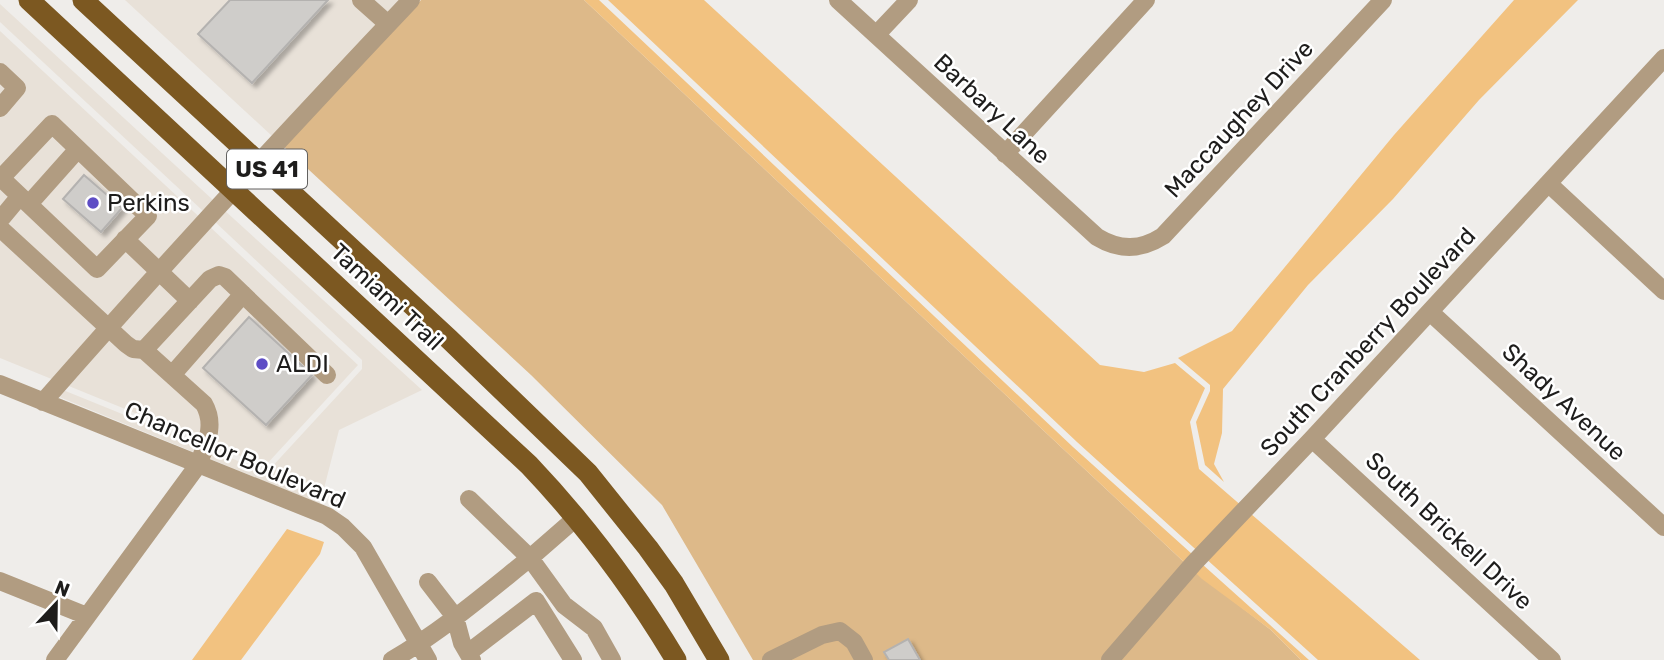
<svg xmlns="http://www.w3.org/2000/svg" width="1664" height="660" font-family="Rubik,sans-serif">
  <defs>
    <filter id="shadow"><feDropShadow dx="4" dy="4" stdDeviation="2" flood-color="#0004"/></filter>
  </defs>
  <rect width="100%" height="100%" fill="#efedea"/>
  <path fill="#e8e1d8" d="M125,0H402L272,136Z
    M0,4L213,200L203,211L0,22Z
    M0,31L358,365L265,466L0,358Z
    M223,209L422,390L339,430L320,504L57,396L63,390L265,472L269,470L362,369V360L213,220Z"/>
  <path fill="#ddb989" d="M421,0H584L1185,563L1101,660H753L662,505L531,375L282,145Z
    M1195,572L1271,630L1301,660H1118Z"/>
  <path fill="#f2c280" d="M584,0H599L1073,447L1192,554L1185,563Z
    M608,0H704L1100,365L1144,372L1175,363L1205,388L1190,422L1199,469L1420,660H1318L1077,442Z
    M1514,0H1578L1479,100L1393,199L1308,285L1223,389L1222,433L1214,464L1224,482L1205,465L1196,422L1210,391V385L1178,358L1232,331L1394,135Z
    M287,529L324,542L320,554L241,660H192Z
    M1202,564L1309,660H1301L1271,630L1202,579L1195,572Z"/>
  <path fill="#cfcdca" stroke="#b4b2b0" stroke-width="2" filter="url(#shadow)" d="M230,0H328L252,83L198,34Z
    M84,175L122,208L101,232L63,199Z
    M249,317L312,375L266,425L203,368Z
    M908,639L920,660H889L884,652Z"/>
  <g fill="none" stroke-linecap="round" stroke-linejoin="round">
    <path stroke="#b19c81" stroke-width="18" d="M361,0L388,24
      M838,0L1097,237C1120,251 1141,250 1163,236L1383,0
      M876,35L909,0
      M0,72L17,88L0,108
      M52,124L148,216L97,269L1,178Z
      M1005,154L1146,0
      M1549,184L1664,291
      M29,204L78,149
      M0,220L20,196
      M0,228L126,344L133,349L144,350
      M125,239L190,301
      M1430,312L1664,527
      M172,375L243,294
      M0,384L327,516L343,527L363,547L428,660
      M43,402C163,265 286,132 411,0
      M1312,439L1552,660
      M577,517L530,558L564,605L594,628L612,660
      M0,581L87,616
      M428,582L455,617L462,643L472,660
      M468,653L536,601L573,660
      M55,660L198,465C206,444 216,425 204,404L144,350L210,279L219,275L225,277L327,375
      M392,660C442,631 485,594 530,558L469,499
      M771,660L822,635L840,631L854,642L864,660
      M1110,660L1194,563L1312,439L1664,58"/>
    <path stroke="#7c5821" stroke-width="21" d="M29,0L529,465C587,526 633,588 676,660
      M83,0L449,339L588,473L648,548L674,584L719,660"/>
  </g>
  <g fill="#5e4dc5" stroke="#fff" stroke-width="2.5">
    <circle cx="93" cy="203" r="7"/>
    <circle cx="262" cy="364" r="7"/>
  </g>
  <g text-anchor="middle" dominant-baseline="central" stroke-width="5" stroke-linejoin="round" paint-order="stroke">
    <rect fill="#fff" stroke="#626160" stroke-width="2" x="227" y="149.5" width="80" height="39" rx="5"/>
    <g font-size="23" font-weight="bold" fill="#1e1d1c">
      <text x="267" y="169">US 41</text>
    </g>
    <g font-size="24" fill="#1e1d1c" stroke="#fff">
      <text transform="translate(992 109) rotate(43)">Barbary Lane</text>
      <text transform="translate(1239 119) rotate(-47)">Maccaughey Drive</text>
      <text transform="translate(387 297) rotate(43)">Tamiami Trail</text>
      <text transform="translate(1368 342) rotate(-47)">South Cranberry Boulevard</text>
      <text transform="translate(1564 402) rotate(43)">Shady Avenue</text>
      <text transform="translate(235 455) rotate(23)">Chancellor Boulevard</text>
      <text transform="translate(1449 531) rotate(43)">South Brickell Drive</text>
    </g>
    <g font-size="24" fill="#1e1d1c" stroke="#fff" text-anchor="start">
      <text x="107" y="203">Perkins</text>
      <text x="276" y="364">ALDI</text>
    </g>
  </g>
  <g transform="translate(56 604) rotate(22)" stroke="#ffffff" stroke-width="5" paint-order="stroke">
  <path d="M0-5L12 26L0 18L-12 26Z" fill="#1e1d1c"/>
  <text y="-10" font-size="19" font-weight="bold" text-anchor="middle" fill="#1e1d1c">N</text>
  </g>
</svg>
